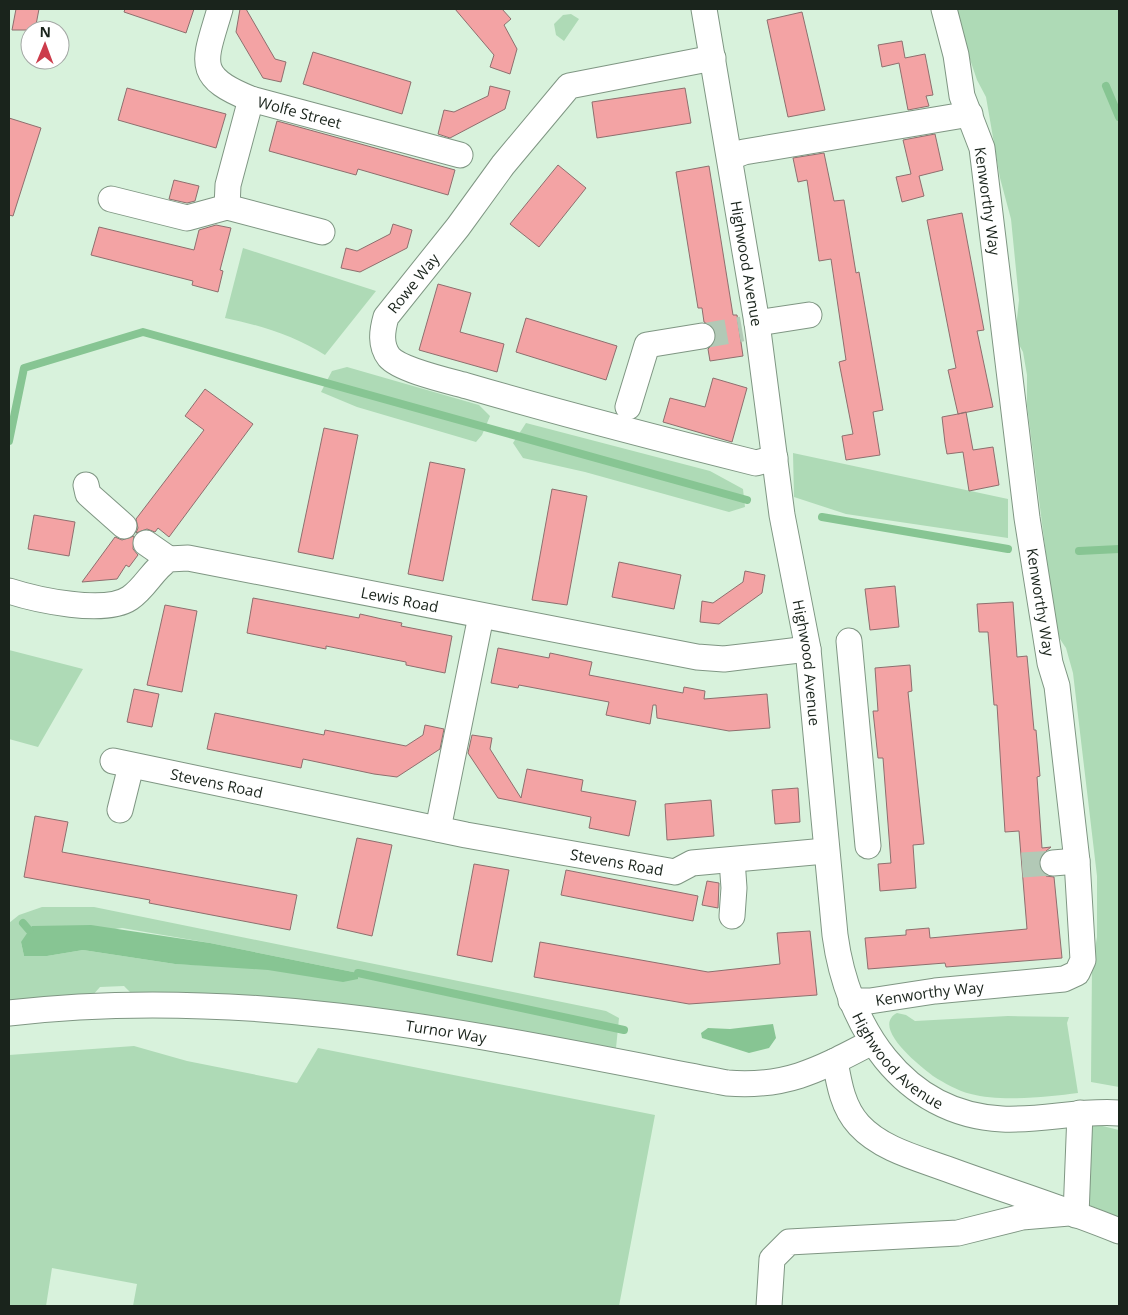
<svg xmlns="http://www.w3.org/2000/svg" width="1128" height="1315" font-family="'Open Sans',sans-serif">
  <rect width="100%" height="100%" fill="#d8f2dc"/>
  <path fill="#aedab6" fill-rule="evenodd" d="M953,9H1119V1087L1091,1082L1092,966L1097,937V876L1073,673L1066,648L1056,633L1027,405V375L1023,352L1015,337L1019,300L1011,219L1000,178L986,97L977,80Z
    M571,14L579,19L564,41L556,35L554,24L563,15Z
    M243,248L376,291L325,355C295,336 260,325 225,318Z
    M347,367L479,405L490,416L482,435L476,442L357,407L321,392L332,371Z
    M526,423L710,471L743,489L745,507L729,512L585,472L523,458L513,443Z
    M793,453L1008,499V538L846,514L794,497Z
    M9,650L83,669L38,747L9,739Z
    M42,907H94L606,1011L619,1018L616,1048L510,1030L133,995L124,986L100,987L92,996L9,1003V923L19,915ZM122,928L210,943L358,973L175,964L83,950L47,956H24L21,942Z
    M897,1013L906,1015L915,1021L1008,1016L1069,1017L1067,1023L1078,1093C1049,1097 1000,1102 971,1094C958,1091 944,1083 933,1076C921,1067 870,1027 897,1013Z
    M134,1046L187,1061L297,1083L318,1048L655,1115L619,1306H133L137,1284L52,1268L46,1306H9V1055Z
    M1090,1123L1119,1130V1217L1086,1204Z"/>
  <path fill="#87c593" d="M91,925L210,943L358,973V979L343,982L268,970L175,964L83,950L47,956H24L21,942L32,926Z
    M773,1024L776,1038L769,1048L749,1053L702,1038L701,1033L708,1028L730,1029Z"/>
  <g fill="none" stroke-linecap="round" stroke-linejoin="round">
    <path stroke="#87c593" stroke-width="8" d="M1106,86L1119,117
      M9,441L24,368L143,332L747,500
      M822,517L1008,549
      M1079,551L1119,549
      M23,923L29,930
      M358,973L624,1030"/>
  </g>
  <path fill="#f3a3a4" stroke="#8e6f6e" d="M16,9H39L35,30H12Z
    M125,9H194L186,33L124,12Z
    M240,9H246L275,59L286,62L281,82L263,78L236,32Z
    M455,9H502L511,19L504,25L517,49L510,74L490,67L494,55Z
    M802,12L825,110L788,117L767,20Z
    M902,41L905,58L925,54L933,95L926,96L929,106L908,110L899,63L882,67L878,45Z
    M313,52L411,82L402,114L303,84Z
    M490,86L510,91L505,109L450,138L438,134L444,110L454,112L488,96Z
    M127,88L226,114L216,148L118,120Z
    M685,88L691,123L597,138L592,102Z
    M9,118L41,128L13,216L9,215Z
    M277,121L455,170L448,195L358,169L356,175L269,151Z
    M935,134L943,170L919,176L924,196L902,202L896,177L911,174L903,140Z
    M824,153L834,201L844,200L856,273L859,272L883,410L873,412L880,455L846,460L842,436L853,434L839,362L846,360L831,259L819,261L807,180L798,182L793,158Z
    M558,165L586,188L539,247L510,224Z
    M709,166L733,315H737L743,356L710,361L708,349L715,342L716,333L713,327L704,322L702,308H698L676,172Z
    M174,180L199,186L195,201L187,203L169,199Z
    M962,213L984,330L977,331L993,407L958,414L966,412L973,450L993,447L999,485L969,491L963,452L947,454L945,443L942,417L958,414L948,370L956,368L927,220Z
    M393,224L412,230L407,248L360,272L341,268L346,248L357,251L390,234Z
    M216,225L231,228L220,270L223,271L218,292L192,285L193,281L91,255L99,227L194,250L199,230Z
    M438,284L471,293L460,332L504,344L497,372L419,350Z
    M526,318L617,346L606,380L516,352Z
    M713,378L747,388L732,442L663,422L670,398L705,407Z
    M205,389L253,424L169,537L158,528L155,532L147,529L136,533L138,528L136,519L204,430L185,416Z
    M324,428L358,435L333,559L298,552Z
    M430,462L465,469L443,581L408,574Z
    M552,489L587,496L567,605L532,600Z
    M34,515L75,522L69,556L28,549Z
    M134,536L133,549L138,555L129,567L126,565L117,579L82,582L115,537L122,540Z
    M619,562L681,575L674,609L612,597Z
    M745,571L765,575L762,593L719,624L700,622L702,601L713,603L743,582Z
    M895,586L899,627L870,630L865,589Z
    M253,598L359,618L360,614L382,619L402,623L401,626L452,636L445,673L406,665V662L326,646V649L247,633Z
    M1013,602L1017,657L1027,656L1034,730H1036L1040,776L1037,777L1042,848L1051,847L1040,856L1039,865L1046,876L1054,877L1062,958L946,967L945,963L868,969L865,938L906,935V930L929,928L930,938L1027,929L1019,831L1005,832L997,705H994L988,632H979L977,604Z
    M165,605L197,611L182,692L147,685Z
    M498,648L549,658L550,653L592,662L589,675L683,693L684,687L705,691L704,699L767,694L770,728L729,731L657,718L656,705H653L650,724L606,715L609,702L519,685L518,688L491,683Z
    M910,665L912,691L908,692L924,844L913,845L916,888L880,891L878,864L891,863L883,758H878L873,711H878L875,668Z
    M134,689L159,694L152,727L127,722Z
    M215,713L324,735L325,730L406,746L423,735L425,725L444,729L440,749L397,777L374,774L303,759L301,768L207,749Z
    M472,735L492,738L490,749L521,798L527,769L583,780L581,791L636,801L629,836L589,828L591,817L498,798L468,753Z
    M798,788L800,822L775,824L772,790Z
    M711,800L714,836L667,840L665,804Z
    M35,816L68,822L62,852L297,895L290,930L149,903L150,900L24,877Z
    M357,838L392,845L372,936L337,928Z
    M474,864L509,870L492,962L457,955Z
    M566,870L698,896L693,921L561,895Z
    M707,881L719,883L718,908L702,905Z
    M810,931L817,995L689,1004L534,977L540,942L708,972L780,964L777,933Z"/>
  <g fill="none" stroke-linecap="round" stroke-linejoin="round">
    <path stroke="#b2c9b6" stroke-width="25" stroke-dasharray="25 12" stroke-linecap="butt" d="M702,336L742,329
      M1022,865L1053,863"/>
    <g stroke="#7f9683" stroke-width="27">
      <g id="minor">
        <path id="s1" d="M220,9C205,61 193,76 251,99L460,155"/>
        <path id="s2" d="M704,9L757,323L782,515L808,649L835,935C847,1025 902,1114 1002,1119C1041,1121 1080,1110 1119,1113"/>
        <path d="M713,58L569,86L503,165L458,227L386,317C382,331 380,345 389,357C400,370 449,381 467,386C563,414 660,439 756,463L775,458"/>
        <path d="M731,157L744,152L970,114"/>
        <path d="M111,199L187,218L227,207L322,232"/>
        <path d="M227,207L228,185L251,99"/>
        <path d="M757,323L809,315"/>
        <path d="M628,407L647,345L702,336"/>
        <path d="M86,485L88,494L124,526"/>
        <path d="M146,543L169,559"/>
        <path id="s3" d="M9,591C37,600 105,615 130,598C146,587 153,569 169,559L188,558L697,657L724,659L808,649"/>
        <path d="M849,641L868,846"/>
        <path id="s4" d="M113,761L466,835L675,872L692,863L825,851"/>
        <path d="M120,810L131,766"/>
        <path d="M438,829L481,616"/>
        <path d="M732,860L734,888L732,916"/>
        <path d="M1053,863L1077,861"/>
        <path id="s5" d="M851,1001H870L935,991L1064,979L1077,973L1083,960L1077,861L1057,686L1050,663L1027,518L982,148L962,96L956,55L944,9"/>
        <path id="s6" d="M9,1013C253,984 488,1037 727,1083C787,1088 820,1069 872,1042"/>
        <path d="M835,1061C839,1084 843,1108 859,1125C881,1149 917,1158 947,1169C1004,1190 1063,1208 1119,1231"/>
        <path d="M1076,1215L1080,1113"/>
        <path d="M769,1306L772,1259L789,1242L958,1233L1022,1217L1069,1213"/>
      </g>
    </g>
    <use href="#minor" stroke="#fff" stroke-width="25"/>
  </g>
  <g text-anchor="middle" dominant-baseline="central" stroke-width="4" stroke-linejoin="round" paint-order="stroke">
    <g font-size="15" fill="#1a241c" stroke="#fff">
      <text stroke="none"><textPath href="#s1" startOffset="165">Wolfe Street</textPath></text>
      <text transform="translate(988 201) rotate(82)">Kenworthy Way</text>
      <text stroke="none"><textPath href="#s2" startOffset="258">Highwood Avenue</textPath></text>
      <text transform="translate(413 283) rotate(-51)">Rowe Way</text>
      <text stroke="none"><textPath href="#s3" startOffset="414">Lewis Road</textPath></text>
      <text transform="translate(1041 602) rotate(81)">Kenworthy Way</text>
      <text stroke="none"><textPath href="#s2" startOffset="662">Highwood Avenue</textPath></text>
      <text stroke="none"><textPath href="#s4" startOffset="106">Stevens Road</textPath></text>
      <text stroke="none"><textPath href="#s4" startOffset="514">Stevens Road</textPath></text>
      <text stroke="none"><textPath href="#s5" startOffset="79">Kenworthy Way</textPath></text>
      <text stroke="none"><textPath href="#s6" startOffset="439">Turnor Way</textPath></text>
      <text stroke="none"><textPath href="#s2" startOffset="1081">Highwood Avenue</textPath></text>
    </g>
  </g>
  <rect width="1128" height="1315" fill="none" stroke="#1a241c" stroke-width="20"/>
  <g transform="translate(45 45) rotate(1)"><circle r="24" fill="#ffffff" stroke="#a3a7a4"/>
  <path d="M0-4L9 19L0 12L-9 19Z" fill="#cc3c4b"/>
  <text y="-8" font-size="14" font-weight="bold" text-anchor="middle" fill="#1a241c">N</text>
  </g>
</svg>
